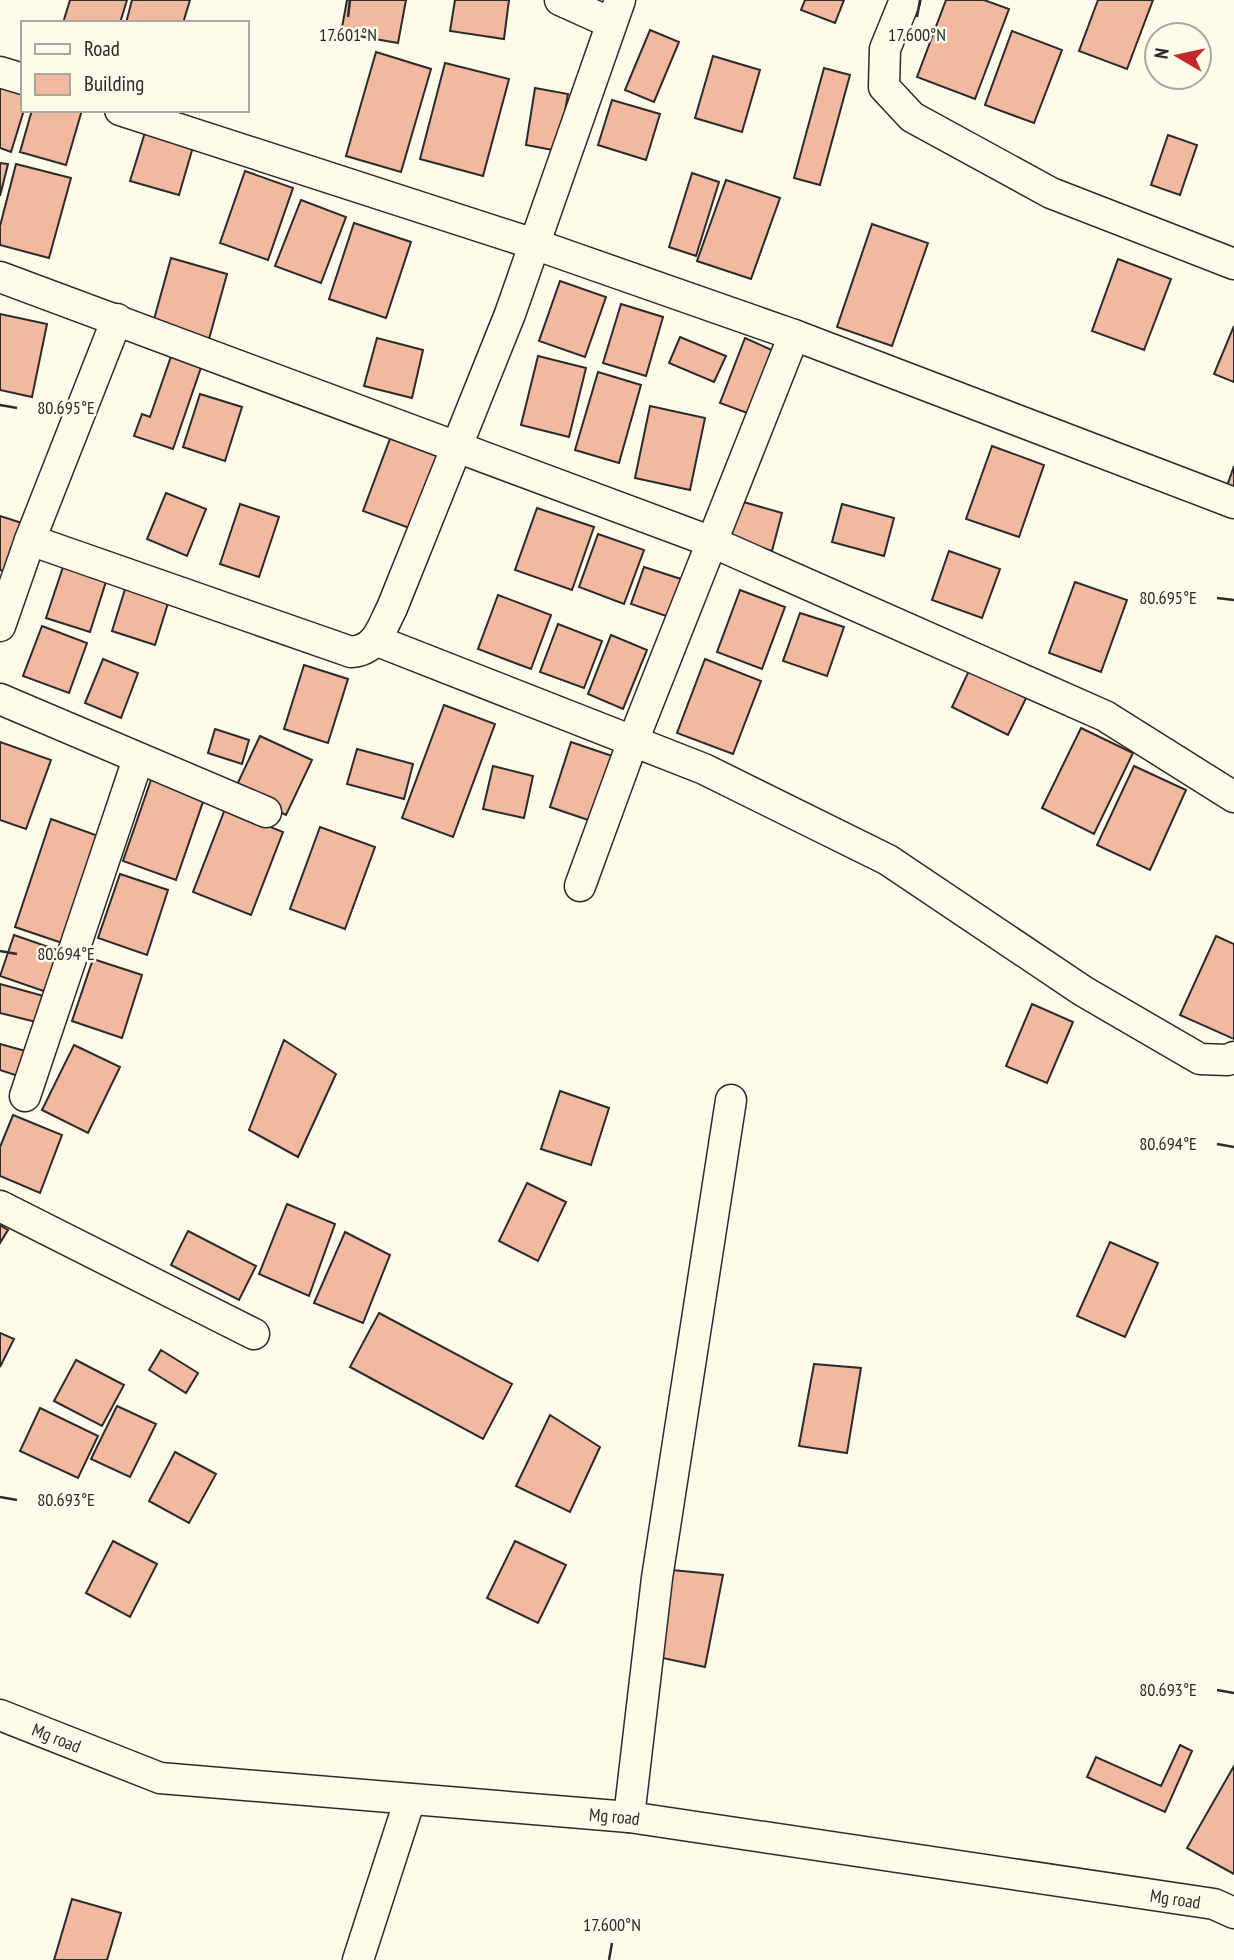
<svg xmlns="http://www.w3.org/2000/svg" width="1234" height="1960" font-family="'PT Sans Narrow',sans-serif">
  <rect width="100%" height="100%" fill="#fdfbea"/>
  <path fill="#f2b8a0" stroke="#2b2b2b" stroke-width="2" d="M70,0H127L120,23H63Z
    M132,0H190L183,23H126Z
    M347,0H406L398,43L341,33Z
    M455,0H509L504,39L450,31Z
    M805,0H844L835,23L801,10Z
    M946,0H984L1009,9L975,99L917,77Z
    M1098,0H1153L1127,69L1079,51Z
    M650,30L679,42L654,102L625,90Z
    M1012,31L1062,50L1034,123L985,105Z
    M376,52L431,69L401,172L346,156Z
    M713,56L760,70L742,132L695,118Z
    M445,63L509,79L483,176L420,159Z
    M824,68L850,75L820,185L794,178Z
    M0,81L23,88L24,110L11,152L0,148Z
    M535,88L568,94L558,151L526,145Z
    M612,100L660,114L646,160L598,145Z
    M32,110H82L66,165L20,152Z
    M147,126L195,140L179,195L130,181Z
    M1168,135L1197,145L1180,195L1151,185Z
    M0,163L8,164L0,196Z
    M16,164L71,178L49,258L0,245V226Z
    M245,171L293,188L268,260L220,243Z
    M692,173L719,182L696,256L669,247Z
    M726,180L780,198L751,279L697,261Z
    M301,200L346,217L321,283L275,266Z
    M354,223L411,242L386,318L329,299Z
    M872,224L928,243L892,346L837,327Z
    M171,258L227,274L209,339L153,323Z
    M1118,259L1171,279L1144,350L1092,331Z
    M560,281L606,297L585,357L539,341Z
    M621,304L663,317L646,376L603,363Z
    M0,314L47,324L32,397L0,390Z
    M1234,326V382L1214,374Z
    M680,337L726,356L714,382L669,363Z
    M377,338L423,350L412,398L364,386Z
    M745,338L774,351L750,414L720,403Z
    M176,342L206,353L173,449L134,436L142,414L150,417Z
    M538,356L586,368L569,437L521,425Z
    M598,372L641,385L619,463L575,450Z
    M200,394L242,407L225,461L183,447Z
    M650,406L705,418L690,490L635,478Z
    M391,436L440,455L412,529L363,511Z
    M992,446L1044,465L1019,537L966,519Z
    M1234,466V492L1226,489Z
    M166,493L206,509L187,556L147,539Z
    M740,501L782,513L772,551L730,540Z
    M240,504L279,517L259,577L220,564Z
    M842,504L894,518L884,556L832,542Z
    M537,508L594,527L572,590L515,570Z
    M0,516L28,525L12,574L0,570Z
    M598,534L644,550L624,604L579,587Z
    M949,551L1000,569L982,618L932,600Z
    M67,555L110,569L90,632L46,618Z
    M644,567L684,580L672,618L631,604Z
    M1075,582L1127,600L1101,672L1049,653Z
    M126,586L169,600L155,645L112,631Z
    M740,590L785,607L762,669L717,652Z
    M498,595L551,615L531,669L478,649Z
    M800,613L844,627L827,676L783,661Z
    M558,624L602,641L584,688L540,672Z
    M42,626L87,643L69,693L23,676Z
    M611,635L647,650L623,709L588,694Z
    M103,659L138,673L121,718L85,703Z
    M705,659L761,681L733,754L677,733Z
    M974,660L1031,688L1008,735L952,707Z
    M304,665L348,679L328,743L284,729Z
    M444,705L495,724L453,837L402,818Z
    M1081,728L1133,753L1094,834L1042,808Z
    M215,729L249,740L242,764L208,753Z
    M260,736L312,760L286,815L234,791Z
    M0,742L51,760L26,829L0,820Z
    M571,742L618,758L597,823L550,807Z
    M357,749L413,764L404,799L347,784Z
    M493,766L533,776L524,818L483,809Z
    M1134,766L1186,790L1150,870L1097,845Z
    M152,777L205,796L176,880L123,861Z
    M225,809L283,832L251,915L193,892Z
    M51,819L104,838L68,945L15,927Z
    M320,827L375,847L345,929L290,909Z
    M120,874L168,890L147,955L98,938Z
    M14,935L66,953L52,994L0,976Z
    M1216,936L1234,944V1039L1180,1015Z
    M93,959L142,975L122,1038L72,1021Z
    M0,984L47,997L40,1023L0,1013Z
    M1032,1004L1073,1022L1047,1083L1006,1066Z
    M284,1040L336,1074L298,1157L249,1130Z
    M0,1044L29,1052L21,1077L0,1070Z
    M74,1045L120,1067L88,1133L42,1110Z
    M560,1091L609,1108L591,1165L541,1149Z
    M13,1115L62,1135L40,1193L0,1176V1147Z
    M527,1183L566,1202L538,1261L499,1241Z
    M287,1204L335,1224L309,1296L259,1274Z
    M0,1225L8,1230L0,1243Z
    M188,1231L256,1266L239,1300L171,1265Z
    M345,1232L390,1255L363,1323L314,1303Z
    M1110,1242L1158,1263L1125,1337L1077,1316Z
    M379,1313L512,1384L483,1439L350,1367Z
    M0,1333L14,1339L0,1367Z
    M161,1350L198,1373L186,1393L149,1370Z
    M76,1360L124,1385L102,1426L54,1401Z
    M814,1364L861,1368L847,1453L799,1446Z
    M117,1406L156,1424L130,1477L91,1459Z
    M40,1408L98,1436L78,1478L20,1451Z
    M550,1415L600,1447L570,1512L516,1486Z
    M175,1452L216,1474L189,1523L149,1501Z
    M113,1541L157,1564L130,1617L86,1593Z
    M515,1541L566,1565L538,1623L487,1598Z
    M672,1570L723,1575L705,1667L658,1657Z
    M1180,1745L1192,1751L1165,1812L1087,1777L1096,1757L1161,1786Z
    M1234,1766V1874L1187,1848Z
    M72,1899L121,1913L107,1960H54Z"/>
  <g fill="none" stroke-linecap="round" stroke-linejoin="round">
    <g stroke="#2b2b2b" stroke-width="33">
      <g id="minor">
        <path d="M560,0L611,23"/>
        <path d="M905,0L885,49L884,87L912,117L1051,193L1234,264"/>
        <path d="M0,72L23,79"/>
        <path d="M120,110L534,244L794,335L1234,503"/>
        <path d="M0,277L712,542L1105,716L1234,797"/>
        <path d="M30,540L351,652C377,650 381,629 392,608L510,314L620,0"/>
        <path d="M0,626L30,540L117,319"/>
        <path d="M375,640L704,769L888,860L1083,991L1200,1059L1228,1060L1234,1057"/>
        <path d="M0,699L266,812"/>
        <path d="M580,886L633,741L794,335"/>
        <path d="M25,1096L138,759"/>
        <path d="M0,1206L254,1334"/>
        <path id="s1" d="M0,1715L160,1778L629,1817L1214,1904L1234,1913"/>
        <path d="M629,1817L657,1578L731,1100"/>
        <path d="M358,1960L410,1799"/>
      </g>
    </g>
    <use href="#minor" stroke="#fdfbea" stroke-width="30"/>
  </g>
  <path fill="none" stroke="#2b2b2b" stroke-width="2.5" d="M348,17L350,0M917,17L920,0M0,405L17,408M1217,598L1234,600M0,951L17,954M1217,1144L1234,1147M0,1497L17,1500M1217,1690L1234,1693M609,1960L612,1943"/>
  <g text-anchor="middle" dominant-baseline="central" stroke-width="5" stroke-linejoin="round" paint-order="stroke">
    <g font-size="18" fill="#2b2b2b" stroke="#fdfbea">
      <text stroke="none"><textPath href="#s1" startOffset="61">Mg road</textPath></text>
      <text stroke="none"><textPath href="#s1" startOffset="628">Mg road</textPath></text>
      <text stroke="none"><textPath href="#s1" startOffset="1195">Mg road</textPath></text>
    </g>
  </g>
  <g font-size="18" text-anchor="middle" fill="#2b2b2b" stroke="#fdfbea" stroke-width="5" stroke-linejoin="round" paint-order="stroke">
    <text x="348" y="41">17.601°N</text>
    <text x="917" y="41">17.600°N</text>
    <text x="66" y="414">80.695°E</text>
    <text x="1168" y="604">80.695°E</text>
    <text x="66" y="960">80.694°E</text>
    <text x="1168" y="1150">80.694°E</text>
    <text x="66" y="1506">80.693°E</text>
    <text x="1168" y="1696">80.693°E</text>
    <text x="612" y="1931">17.600°N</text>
  </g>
  <rect x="21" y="21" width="228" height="91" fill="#fdfbea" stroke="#a9a89e" stroke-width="2"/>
  <rect x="35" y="44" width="35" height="10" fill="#fdfbea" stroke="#a9a89e" stroke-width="2"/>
  <text x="84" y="56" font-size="21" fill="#2b2b2b">Road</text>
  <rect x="35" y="74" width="35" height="21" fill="#f2b8a0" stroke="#a9a89e" stroke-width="2"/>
  <text x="84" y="91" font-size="21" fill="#2b2b2b">Building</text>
  <g transform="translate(1178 56) rotate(279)"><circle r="33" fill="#fdfbea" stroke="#a9a89e" stroke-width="2"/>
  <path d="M0-5L12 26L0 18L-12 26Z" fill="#c62828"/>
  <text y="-10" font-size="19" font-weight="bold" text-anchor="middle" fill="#2b2b2b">N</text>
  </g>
</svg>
